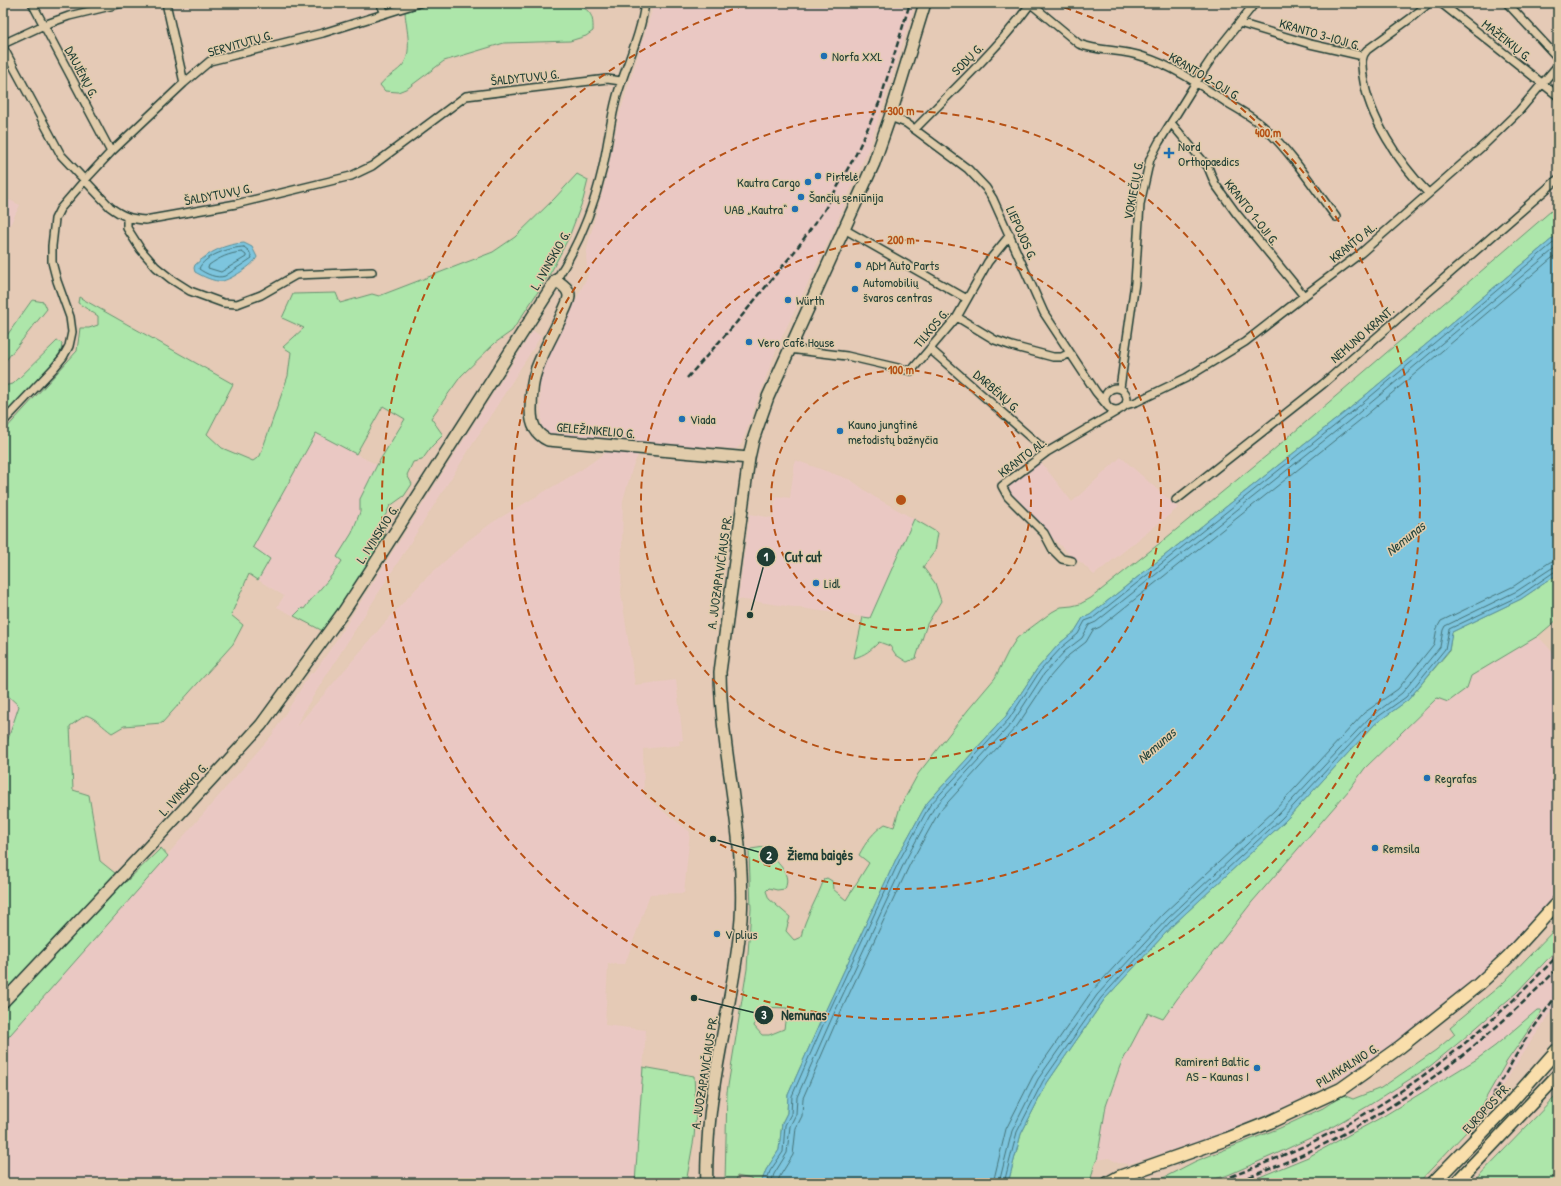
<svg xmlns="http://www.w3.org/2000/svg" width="1561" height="1186" font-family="'Patrick Hand',sans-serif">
  <rect width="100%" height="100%" fill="#e5cab6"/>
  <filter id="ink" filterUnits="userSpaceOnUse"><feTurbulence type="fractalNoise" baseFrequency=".025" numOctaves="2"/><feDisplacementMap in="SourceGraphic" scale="8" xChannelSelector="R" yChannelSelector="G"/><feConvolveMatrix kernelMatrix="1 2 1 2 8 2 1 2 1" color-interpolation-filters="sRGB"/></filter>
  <g filter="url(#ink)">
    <path fill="#eac8c3" d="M653,3H915L871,142L831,236L778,345L741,445L736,449L650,443L549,433L546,432L542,427L539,376L588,275L586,257L588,244L606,179L618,119L651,14Z
      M3,197L20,205L6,233L3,232Z
      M533,331L541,336L307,706L296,727L388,619L426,578L466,542L493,522L581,470L608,451L639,453L633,466L623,500L621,593L635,685L676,680L683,740L679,741L680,745L643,749L644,796L690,832L684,893L650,894L625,964H608L605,1025L646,1030L635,1183H3V1043L272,735L310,674L316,670L337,639Z
      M316,433L377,465L360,499V512L352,533L337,557L343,561L333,576L313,597L304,609L302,608L294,616L277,607L284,596L258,580L270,559L253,547Z
      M1121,457L1178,508L1094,575L1082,563L1073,558L1010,496L1007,488L1010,483L1041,462L1072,502Z
      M795,460L851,480L873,496L914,519L870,618L738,599L750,514L773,518L776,496L790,498Z
      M1538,636L1558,658V897L1513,946L1464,990L1383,1052L1344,1077L1289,1105L1216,1136L1129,1164L1118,1163L1109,1158L1097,1160L1106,1106L1120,1066L1148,1013L1164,1019L1177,999L1252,902L1349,790L1365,768L1417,717L1437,698L1471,676Z
      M3,691L19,706L6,745L3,762Z
      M1558,948V1003L1525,1050L1490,1107L1467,1131L1507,1061L1542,1011L1537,1010L1495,1046L1463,1068L1355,1132L1308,1157L1245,1183H1202L1228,1175L1327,1130L1368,1106L1429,1067L1462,1040L1516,993Z"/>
    <path fill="#ade6aa" stroke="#66926f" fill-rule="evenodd" d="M436,3H570C587,8 594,11 593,31L586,36L570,41L504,43L444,61L408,88L398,92L385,91L380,85C386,77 394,74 401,67C414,54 406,29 405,12Z
      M577,174L588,180L583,200L569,237L551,272L512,331L495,343L461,376L431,418L443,435L432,446L422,460L413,462L407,475L412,484L404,496L390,506L384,518V540L323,631L294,616L302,608L304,609C316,592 331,579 342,561L337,557L352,533L360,512V499L377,465L405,419L383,406L356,454L316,433L253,547L270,559L258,580L249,574L231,615L243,625L233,644L162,723L124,726L112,733C103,727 96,718 86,715L70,726L73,790L89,795L100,861L126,882L161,848L168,856L3,1043V762L6,745L19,706L3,691V432L77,351L80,328H89L98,325V316L78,303L79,297L233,384L207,434L222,448L253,461L260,456L288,376L291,352L283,347L304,328L282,318L293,294L336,293L340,303L372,294L379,296L493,252L515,237L554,199Z
      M1558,205V234L1349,409L1090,615L1083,618L1075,631L1059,644L1037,669L1006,716L927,803L897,857L823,1016L788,1095L787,1113L782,1123L779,1150L766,1170L762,1183H753L751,1179L737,1176L736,1183H725L727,1092L747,969L751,909L749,852L751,849L764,847C772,860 793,870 785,889L777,890L769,888L766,891L769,899L790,917L786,931L794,940L801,937C804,919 818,898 824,879L827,878L832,881L833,889L846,900L869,863L859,855C866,842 873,832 885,824L894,827L900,807L918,774L968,710L995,678L1008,652L1017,638L1052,612L1061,607L1072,606L1080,604L1091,598L1160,543L1271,452ZM761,1007L787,1008L784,1029L769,1035H762L754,1026Z
      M32,300L44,302L47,309L3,364V341Z
      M57,341L62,343L61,351L54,362L3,416V386L13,384Z
      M914,519L938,533L935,551L923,567L935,583L941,601L927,624L916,658L907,662L896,655L890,646L879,642C871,650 865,655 854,658L863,617L870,618Z
      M1558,574V619L1538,636L1471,676L1467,688L1448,702L1437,698L1365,768L1349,790L1252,902L1177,999L1163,1019L1148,1013L1120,1066L1106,1106L1097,1160L1094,1166L1090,1183H1008L1021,1134L1047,1083L1104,1000L1173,925L1285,821L1375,724L1408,700L1449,651L1452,632L1521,599Z
      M1558,926V948L1516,993L1462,1040L1429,1067L1368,1106L1327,1130L1276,1154L1228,1175L1202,1183H1122L1136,1177L1149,1180L1163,1178L1196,1161L1280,1128L1323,1108L1343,1095L1353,1099L1381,1088L1397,1077L1436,1050L1455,1034L1450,1027L1502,984Z
      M1537,1010H1540L1542,1011L1507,1061L1467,1131L1418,1183H1245L1308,1157L1382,1117L1477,1059L1495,1046Z
      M643,1067L694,1076L695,1094L697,1098L694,1138L686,1183H635Z
      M1558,1094V1183H1472Z"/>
    <path fill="#7dc5de" stroke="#578f9a" d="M1558,234V574L1521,599L1452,632L1449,650L1408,700L1375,724L1285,821L1173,925L1104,1000L1047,1083L1021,1134L1008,1183H761L766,1170L779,1150L782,1123L787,1113L788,1095L823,1016L897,857L927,803L1006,716L1037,669L1059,644L1075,631L1083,618L1090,615L1349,409Z
      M244,243L252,247L257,257C254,265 230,280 222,281C214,282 202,276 195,272L194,268L195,265C209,252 225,244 244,243Z"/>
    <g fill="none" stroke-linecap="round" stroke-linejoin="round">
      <path stroke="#457378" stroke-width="1" d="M244,247L249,251L252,258L225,276C217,279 206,274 199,269C203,256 231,247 244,247Z
        M242,252L246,255V257L221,272L208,268L209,265C219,258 229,253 242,252Z
        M766,1183L770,1171L783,1152L785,1125L791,1114L792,1096L826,1018L900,859L930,805L1009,719L1040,671L1062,647L1078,634L1085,621L1093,618L1352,412L1558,239
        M771,1183L774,1174L787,1153L790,1126L796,1114L797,1097L831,1020L905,861L934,808L1013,722L1044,674L1065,651L1082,638L1089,625L1096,622L1355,416L1558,246
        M777,1183L780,1176L793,1155L796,1128L802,1116L803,1098L836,1022L910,864L939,812L1017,726L1049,678L1069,655L1086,642L1093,630L1100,627L1359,421L1558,253
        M993,1183L1006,1129L1033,1076L1092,991L1163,914L1274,811L1364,713L1398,689L1434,644L1437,628L1441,621L1514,586L1550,562L1558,560
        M999,1183L1012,1131L1038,1079L1097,995L1167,919L1278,815L1369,718L1402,693L1440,647L1443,630L1445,626L1517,591L1552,568L1558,566
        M1004,1183L1017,1132L1043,1081L1101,998L1170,922L1282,818L1372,721L1406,697L1445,649L1449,629L1519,596L1554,572L1558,571"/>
      <g stroke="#1f3d34" stroke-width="10">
        <path id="street" d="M32,3L111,152
          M166,3L184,83
          M380,3L385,13
          M1441,3L1558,96
          M1507,3L1558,58
          M1031,4L1079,44C1100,52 1123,49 1144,57C1173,66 1200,85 1226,102C1240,110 1255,118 1266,129C1293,155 1314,188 1336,217
          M1239,23L1310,44L1363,56
          M3,44L44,25L69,16L123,3
          M3,47L61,155L110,207C122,216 130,219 145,220L236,204L351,176L372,166L466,96L607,79L621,81
          M890,117L906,123L968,169L986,188L993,199L1044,313L1096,392L1106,404
          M1171,123L1208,167L1215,184L1236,213L1304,296
          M915,129C955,88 998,49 1031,3
          M1428,193C1399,163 1369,118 1363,76C1362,66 1360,57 1367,50L1411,18L1429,3
          M127,218V228L141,250L156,267L171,279L190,291L223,303L237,304L261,295L296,275L372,272
          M844,229L967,299
          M556,280C578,246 593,210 602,171C608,146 610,121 617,96C626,65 641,35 645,3
          M957,317L995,340L1012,346L1053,357H1062L1070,353
          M789,349L847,356L911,371L957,317L988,262L1010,235
          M930,349L1047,452
          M1105 399a11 11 0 1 1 22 0a11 11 0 1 1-22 0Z
          M1120,388L1135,283L1140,204L1150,159L1159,142L1205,68L1215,53L1255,3
          M1126,405L1136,402L1186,378L1245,342L1304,296L1361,253L1485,144L1519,111L1558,65
          M3,422L54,368L63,357L69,346L72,332L70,317L57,281L52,262V246L55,219L60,209L84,181L111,152L184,83L210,61L323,33L419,3
          M1176,500L1323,384L1558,179
          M1072,561L1062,559L1053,550L1044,533L1008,497L1002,486L1047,452L1119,410"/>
      </g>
      <g stroke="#1f3d34" stroke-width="14">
        <path id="secondary" d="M3,1002L160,835L261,725L344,611L374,565L556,280C561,284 569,288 569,296C569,301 565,308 563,313C555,331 544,349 537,368C532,381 531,396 531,410C531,424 535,434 548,440L749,458
          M707,1183C706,1169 707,1155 708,1141C712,1066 735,994 741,919C746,836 721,754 720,672L749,458L753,440L768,397L874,163L890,117L925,3"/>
      </g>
      <g stroke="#1f3d34" stroke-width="15">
        <path id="primary" d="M1108,1183L1119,1177L1227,1139L1270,1122L1341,1089L1400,1047L1479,984L1508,957L1558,902
          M1456,1183L1558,1075"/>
      </g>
      <use href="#street" stroke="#e1ccab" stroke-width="7"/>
      <use href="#secondary" stroke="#e1ccab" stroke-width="11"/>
      <use href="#primary" stroke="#f9deab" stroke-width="12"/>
      <path stroke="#1f3d34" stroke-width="2.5" stroke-dasharray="6 3" stroke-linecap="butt" d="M687,378L736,323L795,251L825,209L856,154L880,101L910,3
        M1214,1183C1260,1166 1306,1147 1349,1123C1428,1079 1497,1020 1558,955
        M1232,1183C1358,1140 1466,1063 1558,968
        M1443,1183L1523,1043L1558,993"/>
      <g stroke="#1f3d34" stroke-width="15" stroke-linecap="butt">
        <path id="primary-bridge" d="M1433,1183L1504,1110L1558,1049"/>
      </g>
      <use href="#primary-bridge" stroke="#f9deab" stroke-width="12"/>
    </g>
  </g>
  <g fill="none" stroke="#b65216" stroke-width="2" stroke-dasharray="7 5">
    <circle cx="901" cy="500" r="130"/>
    <circle cx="901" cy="500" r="260"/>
    <circle cx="901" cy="500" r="389"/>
    <path d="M1053 4A519 519 0 1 1 749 4"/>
  </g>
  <g fill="#1f6fb2" stroke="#e1ccab" stroke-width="1.5">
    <circle cx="824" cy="56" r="4"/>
    <path d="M1167 147h4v4h4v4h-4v4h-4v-4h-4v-4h4z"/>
    <circle cx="818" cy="176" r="4"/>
    <circle cx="808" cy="182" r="4"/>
    <circle cx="801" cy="197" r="4"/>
    <circle cx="795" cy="209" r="4"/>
    <circle cx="858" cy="265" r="4"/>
    <circle cx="855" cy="289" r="4"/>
    <circle cx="788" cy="300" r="4"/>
    <circle cx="749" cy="342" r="4"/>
    <circle cx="682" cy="419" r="4"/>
    <circle cx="840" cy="431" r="4"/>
    <circle cx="816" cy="583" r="4"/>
    <circle cx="1427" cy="778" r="4"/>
    <circle cx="1375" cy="848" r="4"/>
    <circle cx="717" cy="934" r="4"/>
    <circle cx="1257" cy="1068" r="4"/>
  </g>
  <g text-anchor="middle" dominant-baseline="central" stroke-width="3" stroke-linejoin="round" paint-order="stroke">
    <g font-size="13" fill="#1f3d34" stroke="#e1ccab">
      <text transform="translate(1320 34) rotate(16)">KRANTO 3-IOJI G.</text>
      <text transform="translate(1507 40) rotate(38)">MAŽEIKIŲ G.</text>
      <text transform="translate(240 43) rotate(-16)">SERVITUTŲ G.</text>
      <text transform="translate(967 59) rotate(-45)">SODŲ G.</text>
      <text transform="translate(82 72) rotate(62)">DAUJĖNŲ G.</text>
      <text transform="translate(1205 76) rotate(31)">KRANTO 2-OJI G.</text>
      <text transform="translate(525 77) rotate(-6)">ŠALDYTUVŲ G.</text>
      <text transform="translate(1133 190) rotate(-79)">VOKIEČIŲ G.</text>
      <text transform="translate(218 194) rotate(-11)">ŠALDYTUVŲ G.</text>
      <text transform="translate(1252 212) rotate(52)">KRANTO 1-OJI G.</text>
      <text transform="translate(1022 233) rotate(66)">LIEPOJOS G.</text>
      <text transform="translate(1353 242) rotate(-39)">KRANTO AL.</text>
      <text transform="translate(550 260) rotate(-60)">L. IVINSKIO G.</text>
      <text transform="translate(931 328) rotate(-50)">TILKOS G.</text>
      <text transform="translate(1362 334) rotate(-41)">NEMUNO KRANT.</text>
      <text transform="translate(997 391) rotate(41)">DARBĖNŲ G.</text>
      <text transform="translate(596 430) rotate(5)">GELEŽINKELIO G.</text>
      <text transform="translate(1022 457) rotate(-37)">KRANTO AL.</text>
      <text transform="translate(377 534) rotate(-57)">L. IVINSKIO G.</text>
      <text transform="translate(719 572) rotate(-82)">A. JUOZAPAVIČIAUS PR.</text>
      <text transform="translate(183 789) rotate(-48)">L. IVINSKIO G.</text>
      <text transform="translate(1347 1065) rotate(-32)">PILIAKALNIO G.</text>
      <text transform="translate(704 1072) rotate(-81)">A. JUOZAPAVIČIAUS PR.</text>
      <text transform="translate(1486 1108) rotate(-47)">EUROPOS PR.</text>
    </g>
    <g font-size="13" fill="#1f3d34" stroke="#e1ccab" text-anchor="start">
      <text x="832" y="56">Norfa XXL</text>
      <text x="1178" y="146">Nord<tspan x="1178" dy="15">Orthopaedics</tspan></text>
      <text x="826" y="176">Pirtelė</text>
      <text x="800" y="182" text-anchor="end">Kautra Cargo</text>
      <text x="809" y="197">Šančių seniūnija</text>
      <text x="787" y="209" text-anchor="end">UAB „Kautra“</text>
      <text x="866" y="265">ADM Auto Parts</text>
      <text x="863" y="282">Automobilių<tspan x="863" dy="15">švaros centras</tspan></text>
      <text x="796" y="300">Würth</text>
      <text x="757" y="342">Vero Cafe House</text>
      <text x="690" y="419">Viada</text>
      <text x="848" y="424">Kauno jungtinė<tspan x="848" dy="15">metodistų bažnyčia</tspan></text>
      <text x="824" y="583">Lidl</text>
      <text x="1435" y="778">Regrafas</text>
      <text x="1383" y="848">Remsila</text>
      <text x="725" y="934">V plius</text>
      <text x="1249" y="1061" text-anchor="end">Ramirent Baltic<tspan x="1249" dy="15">AS - Kaunas I</tspan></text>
    </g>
    <g font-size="14" font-style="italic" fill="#24443c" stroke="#e1ccab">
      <text transform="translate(1405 538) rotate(-39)">Nemunas</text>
      <text transform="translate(1156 745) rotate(-41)">Nemunas</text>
    </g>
  </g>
  <circle cx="901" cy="500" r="6" fill="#b65216" stroke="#e1ccab" stroke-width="2"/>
  <g font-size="12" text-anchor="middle" font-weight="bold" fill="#b65216" stroke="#e1ccab" stroke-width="3" stroke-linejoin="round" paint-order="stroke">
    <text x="901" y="115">300 m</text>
    <text x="1268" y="137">400 m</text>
    <text x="901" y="244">200 m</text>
    <text x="901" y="374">100 m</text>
  </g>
  <path fill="none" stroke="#1f3d34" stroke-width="1.5" d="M750 615L766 557M713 839L769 855M694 998L764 1015"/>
  <g fill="#1f3d34" stroke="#e1ccab" stroke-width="1.5">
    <circle cx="750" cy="615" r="4"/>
    <circle cx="713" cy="839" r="4"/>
    <circle cx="694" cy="998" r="4"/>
    <circle cx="766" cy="557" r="10"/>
    <circle cx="769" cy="855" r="10"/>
    <circle cx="764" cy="1015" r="10"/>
  </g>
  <g font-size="12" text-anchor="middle" font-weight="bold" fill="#fff">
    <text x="766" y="561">1</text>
    <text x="769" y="860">2</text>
    <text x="764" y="1019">3</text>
  </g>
  <g font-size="14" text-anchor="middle" font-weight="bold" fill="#1f3d34" stroke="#e1ccab" stroke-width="3" stroke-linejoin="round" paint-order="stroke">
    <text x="803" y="562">Cut cut</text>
    <text x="820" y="860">Žiema baigės</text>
    <text x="804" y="1020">Nemunas</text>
  </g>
  <rect width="1561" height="1186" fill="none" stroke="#e1ccab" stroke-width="16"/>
  <rect x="8" y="8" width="1545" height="1170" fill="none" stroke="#1f3d34" stroke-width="1.5" filter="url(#ink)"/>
</svg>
